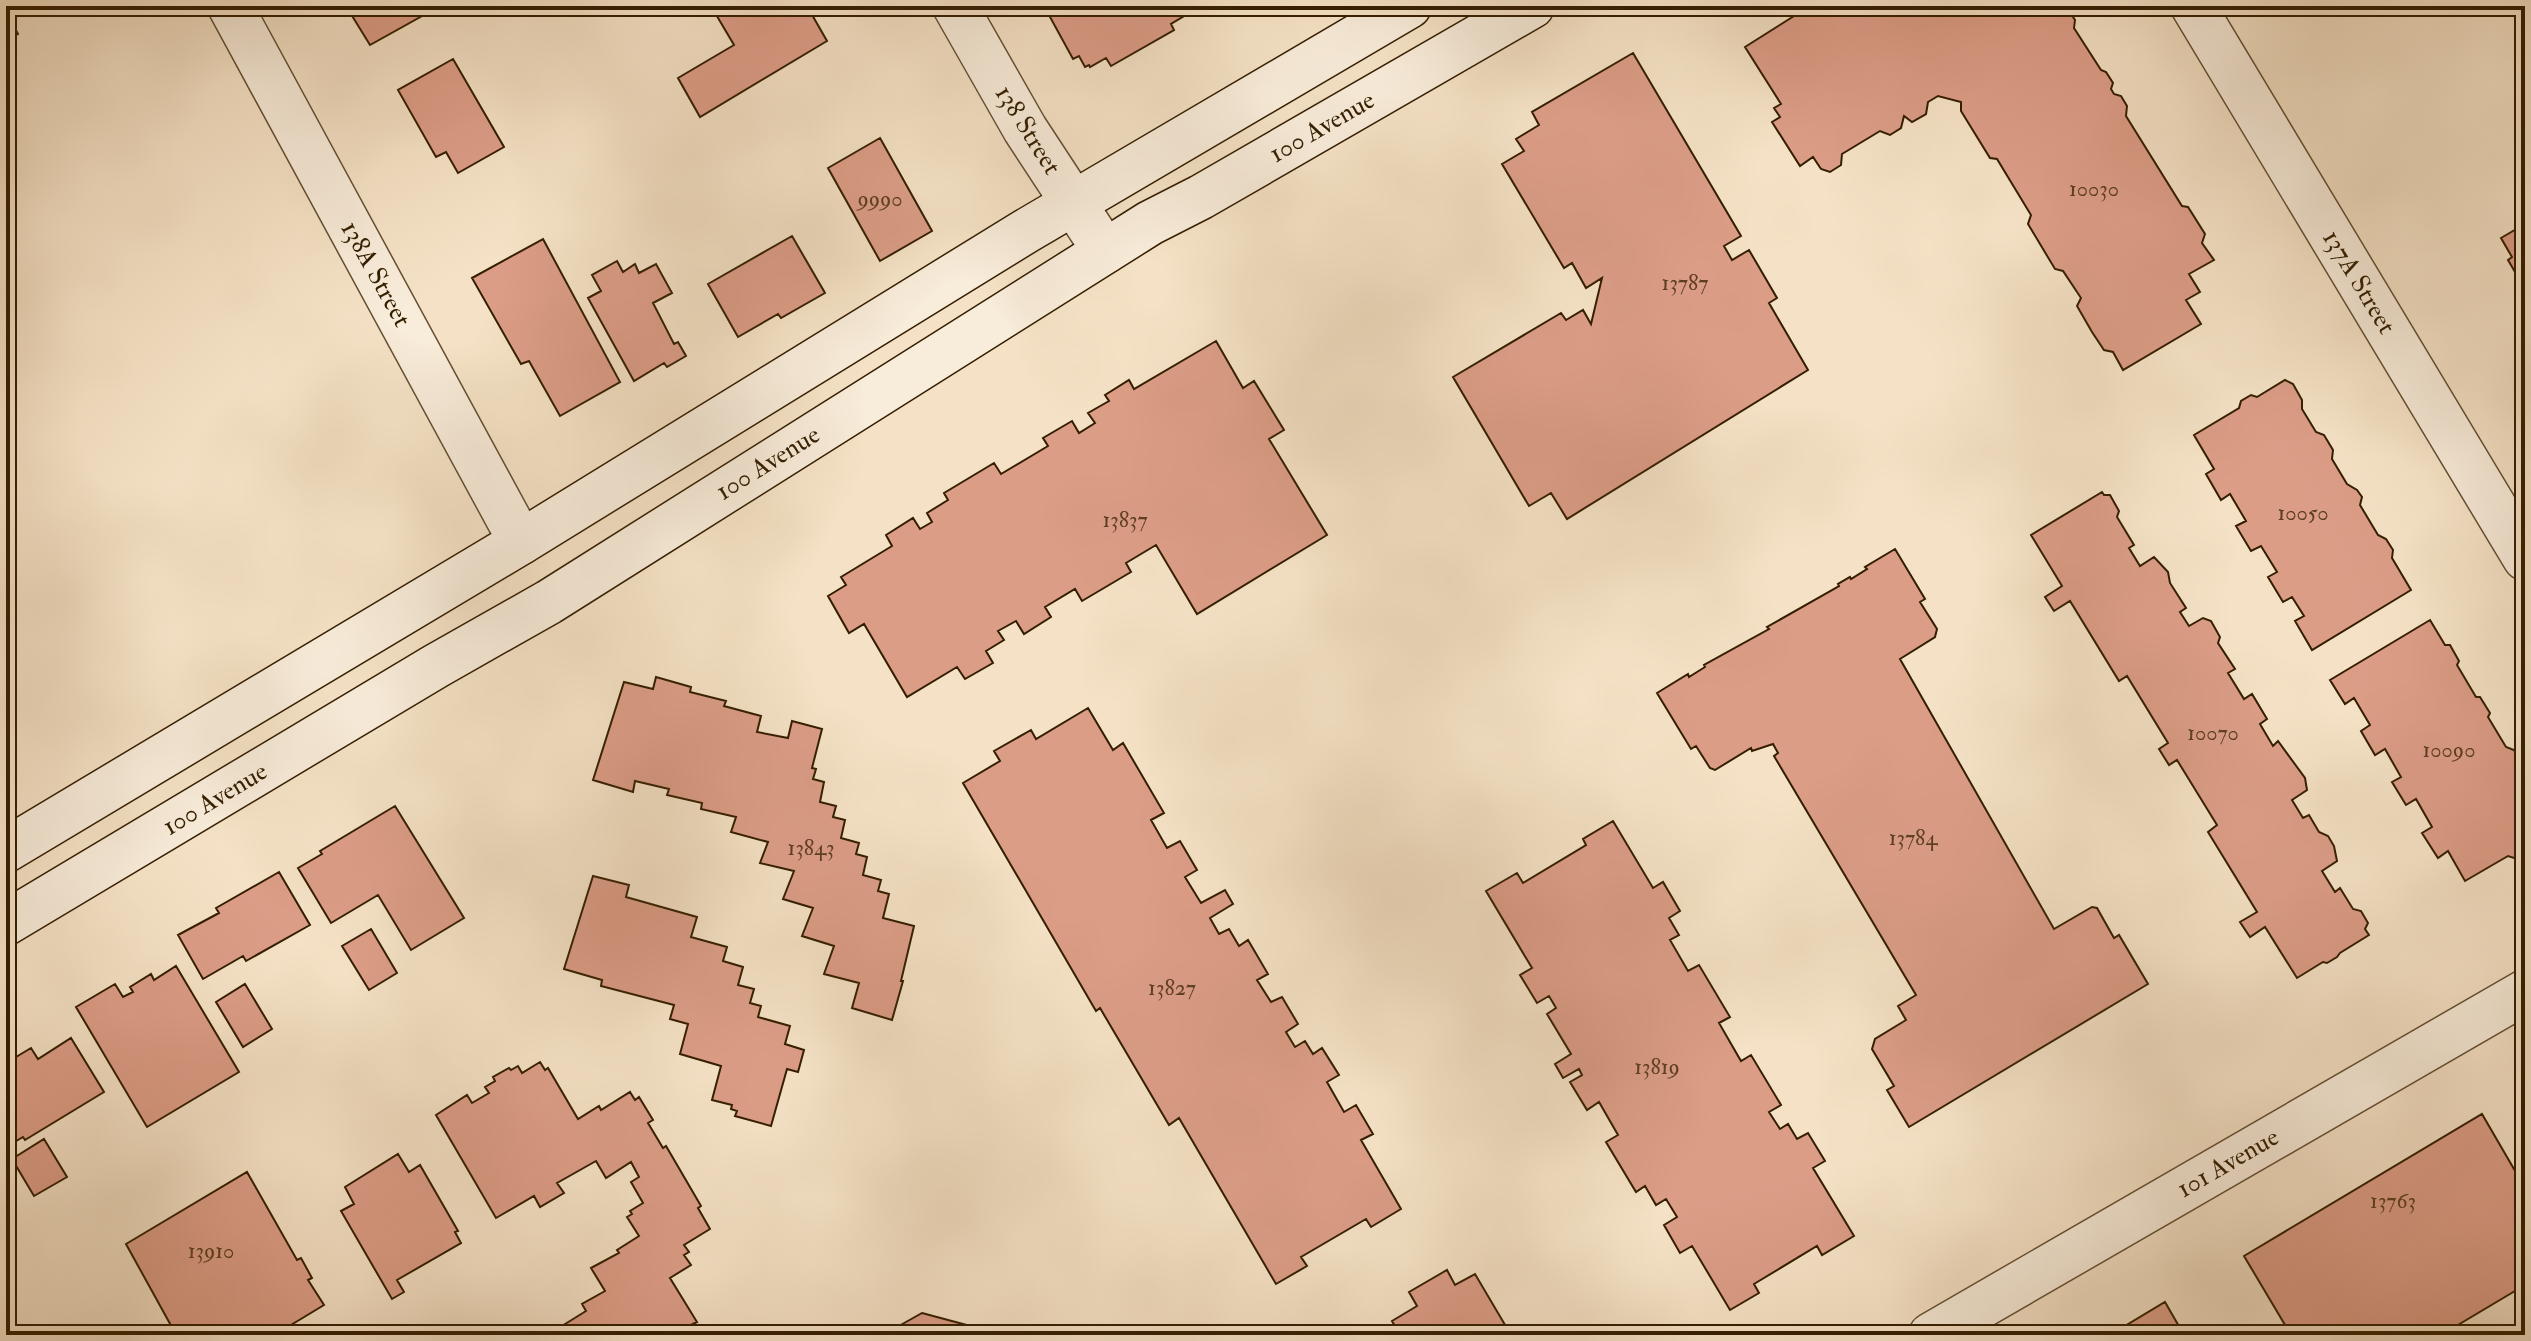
<svg xmlns="http://www.w3.org/2000/svg" width="2531" height="1341" font-family="'IM FELL Double Pica',serif">
  <rect width="100%" height="100%" fill="#f5e2c6"/>
  <filter id="stains"><feTurbulence type="fractalNoise" baseFrequency=".0025" numOctaves="4"/><feColorMatrix values="0 0 0 0 .2 0 0 0 0 .09 0 0 0 0 .02 0 0 0 .5 -.17"/></filter>
  <radialGradient id="worn" r=".72"><stop offset=".6" stop-color="#630" stop-opacity="0"/><stop offset="1" stop-color="#630" stop-opacity=".3"/></radialGradient>
  <path fill="#dc9d87" stroke="#341e00" stroke-width="2" d="M346,6H440L370,45Z
    M711,6H807L827,41L700,117L678,78L734,45Z
    M1044,6H1201L1171,24L1174,30L1111,66L1106,58L1090,67L1089,65L1085,67L1079,56L1073,59Z
    M1810,6H2066L2075,20L2074,28L2101,70L2106,72L2113,83L2111,89L2114,94L2121,96L2127,106L2126,116L2182,206L2188,207L2205,234L2202,243L2214,260L2189,274L2200,292L2186,300L2201,324L2123,370L2113,352L2104,350L2092,332L2077,306L2081,298L2063,271L2055,269L2028,224L2031,215L1997,159L1990,158L1961,111V102L1938,96L1928,102L1926,114L1912,122L1904,116L1901,128L1890,135L1880,131L1842,154L1841,165L1830,172L1821,169L1813,157L1800,166L1772,122L1780,117L1774,108L1781,104L1745,47Z
    M6,13L18,34L6,41Z
    M1633,53L1741,236L1724,246L1732,260L1749,250L1777,298L1769,303L1808,370L1567,519L1551,493L1529,506L1453,377L1561,313L1566,320L1583,310L1591,324L1602,278L1586,288L1572,263L1564,268L1502,164L1524,151L1516,139L1539,125L1532,112Z
    M453,59L504,147L458,173L446,152L436,157L398,90Z
    M880,138L932,231L880,261L828,168Z
    M2525,224V289L2508,260L2512,257L2501,238Z
    M792,236L825,293L781,318L778,314L738,337L708,284Z
    M543,239L620,382L560,416L529,361L521,364L472,278Z
    M617,261L623,272L635,264L639,273L656,264L672,293L653,303L674,344L678,342L686,356L667,367L664,363L634,381L588,298L601,291L592,275Z
    M1216,341L1243,388L1254,381L1284,430L1269,439L1327,535L1197,614L1156,545L1126,563L1131,572L1082,601L1075,589L1045,607L1051,617L1024,634L1016,621L998,631L1004,640L986,651L993,663L965,679L957,667L907,697L864,624L849,633L828,596L846,585L841,577L892,546L886,535L913,518L920,529L932,522L927,513L948,500L944,493L994,463L1001,474L1048,446L1043,438L1072,421L1079,433L1095,423L1088,413L1109,401L1105,395L1129,380L1134,389Z
    M2285,380L2293,384L2302,400V409L2316,432L2324,435L2333,450L2332,459L2347,484L2357,490L2362,497L2360,505L2378,535L2386,539L2393,550L2392,558L2411,590L2312,650L2295,621L2304,616L2292,597L2283,602L2268,577L2277,572L2261,546L2251,551L2236,526L2246,521L2230,494L2221,500L2206,474L2214,469L2194,435L2239,408L2241,401L2251,395L2257,397Z
    M2102,492L2104,495H2110L2119,511L2117,517L2134,545L2129,548L2140,566L2154,557L2168,572L2170,583L2186,608L2180,612L2189,626L2203,618L2211,621L2220,637L2218,643L2235,669L2228,673L2244,699L2252,694L2267,719L2260,724L2273,746L2278,741L2305,778L2307,790L2292,800L2303,818L2309,815L2319,832L2328,836L2334,846L2337,861L2322,871L2335,892L2340,888L2353,909L2361,911L2368,923L2365,929L2369,935L2340,953L2337,957L2327,963L2323,962L2297,978L2265,927L2250,937L2240,922L2257,912L2208,832L2217,825L2177,760L2169,765L2159,749L2168,743L2127,676L2119,681L2070,601L2054,611L2045,597L2062,586L2031,535Z
    M1895,549L1925,599L1920,602L1937,629L1935,637L1900,659L2054,929L2092,907L2097,908L2114,938L2119,935L2148,984L1909,1127L1887,1090L1894,1086L1872,1049L1875,1039L1906,1020L1898,1006L1916,995L1774,756L1778,753L1773,744L1752,751L1751,748L1715,770L1710,768L1696,746L1691,749L1657,693L1688,674L1689,677L1705,667L1704,665L1769,629L1767,627L1839,586L1838,584L1850,577L1851,579L1867,569L1865,567Z
    M2430,620L2445,645H2450L2459,661L2457,665L2476,697H2480L2490,713L2488,717L2506,747L2514,750L2518,757L2519,768L2525,779V852L2514,858L2508,856L2465,881L2448,851L2438,858L2422,833L2432,827L2416,799L2406,805L2392,782L2401,777L2385,749L2375,755L2361,731L2370,725L2354,698L2345,704L2330,680Z
    M656,677L691,687L690,692L726,701L724,706L761,716L757,732L788,738L792,721L822,729L812,768L816,769L813,779L824,782L820,802L836,806L833,817L845,820L841,838L859,843L856,854L867,857L863,875L881,880L878,891L889,894L883,918L914,926L901,981H903L892,1020L852,1008L859,983L824,974L834,946L802,936L813,908L783,899L794,871L760,863L768,842L731,832L736,817L701,809L702,803L667,795L669,789L635,781L633,792L593,780L624,682L653,689Z
    M1088,708L1113,750L1123,743L1164,813L1151,820L1167,848L1180,841L1197,870L1185,877L1201,903L1225,890L1233,904L1210,918L1219,934L1229,929L1239,946L1248,940L1268,974L1257,980L1271,1002L1282,997L1298,1024L1286,1032L1295,1047L1305,1041L1313,1054L1322,1048L1339,1075L1327,1082L1344,1112L1356,1105L1373,1134L1361,1140L1401,1209L1371,1227L1366,1219L1301,1257L1307,1266L1276,1284L1179,1118L1169,1125L1100,1008L1096,1011L963,783L1000,761L994,751L1031,730L1036,739Z
    M395,806L464,918L411,950L378,895L331,923L298,868L322,854L320,851Z
    M1613,821L1653,888L1663,882L1680,911L1669,918L1679,935L1670,940L1688,971L1699,965L1730,1017L1719,1023L1741,1061L1751,1055L1781,1105L1769,1112L1780,1129L1788,1124L1797,1139L1808,1133L1825,1161L1813,1168L1854,1236L1822,1255L1817,1246L1754,1284L1759,1293L1730,1310L1692,1246L1680,1253L1664,1225L1677,1217L1666,1199L1656,1205L1645,1186L1636,1192L1606,1142L1618,1135L1599,1102L1587,1110L1570,1082L1582,1075L1579,1069L1563,1078L1555,1064L1571,1054L1547,1014L1556,1008L1549,996L1537,1003L1520,975L1532,968L1486,891L1517,873L1523,883L1586,845L1583,839Z
    M279,872L310,925L246,961L243,956L203,979L178,935L219,913L216,908Z
    M593,876L629,885L626,897L697,917L691,937L727,947L723,961L743,967L738,985L754,989L750,1003L761,1006L758,1017L790,1026L785,1044L804,1050L798,1072L787,1069L771,1126L735,1116L737,1111L731,1109L732,1105L712,1100L721,1066L680,1054L688,1024L670,1019L674,1005L601,986L602,980L564,969Z
    M371,929L397,973L369,990L342,946Z
    M176,966L239,1072L147,1127L76,1007L115,984L123,997L133,992L130,987L151,974L154,980Z
    M245,984L272,1029L243,1047L216,1002Z
    M71,1038L104,1092L25,1140L23,1137L6,1147V1063L31,1048L38,1059Z
    M540,1062L545,1070L548,1068L578,1119L599,1106L601,1110L630,1092L635,1100L639,1097L653,1120L648,1123L663,1148L666,1146L701,1206L698,1208L710,1229L684,1245L689,1252L684,1255L691,1265L670,1278L697,1322L691,1325L697,1335H560L557,1329L586,1311L582,1304L605,1291L591,1268L619,1253L617,1250L639,1236L627,1217L632,1214L630,1211L643,1203L631,1182L639,1177L631,1162L606,1178L596,1161L557,1183L564,1193L540,1207L534,1196L496,1218L436,1115L467,1095L472,1103L489,1093L485,1087L495,1081L493,1077L509,1068L511,1070L518,1066L522,1073Z
    M2482,1114L2525,1188V1285L2441,1335H2291L2244,1256Z
    M44,1139L67,1177L34,1196L12,1159Z
    M398,1154L409,1172L420,1165L458,1231L455,1232L461,1243L397,1280L404,1292L392,1299L341,1211L354,1204L345,1187Z
    M247,1172L297,1260L301,1258L312,1278L308,1280L324,1305L291,1325L298,1335H168L174,1331L126,1244Z
    M1447,1270L1455,1285L1475,1274L1511,1335H1400L1392,1321L1417,1306L1409,1292Z
    M2165,1302L2184,1335H2110Z
    M922,1313L1004,1335H883Z"/>
  <g fill="none" stroke-linecap="round" stroke-linejoin="round">
    <g stroke="#644f32" stroke-width="47">
      <path id="street" d="M230,6L521,542
        M955,6L1025,129L1105,251
        M2193,6L2525,558
        M1931,1335L2525,992"/>
    </g>
    <g stroke="#341e00" stroke-width="47">
      <path id="secondary" d="M6,850L521,542L1026,231L1409,6
        M6,923L436,666L549,602L1150,223L1201,197L1532,6"/>
    </g>
    <use href="#street" stroke="#f8ecda" stroke-width="44"/>
    <use href="#secondary" stroke="#f8ecda" stroke-width="44"/>
  </g>
  <g text-anchor="middle" dominant-baseline="central" stroke-width="7" stroke-linejoin="round" paint-order="stroke">
    <g font-size="22" fill="#5e3e22">
      <text x="2094" y="189">10030</text>
      <text x="880" y="199">9990</text>
      <text x="1685" y="283">13787</text>
      <text x="2303" y="513">10050</text>
      <text x="1125" y="520">13837</text>
      <text x="2213" y="733">10070</text>
      <text x="2449" y="750">10090</text>
      <text x="1913" y="838">13784</text>
      <text x="811" y="848">13843</text>
      <text x="1172" y="988">13827</text>
      <text x="1657" y="1067">13819</text>
      <text x="2393" y="1201">13763</text>
      <text x="211" y="1251">13910</text>
    </g>
    <g font-size="26" fill="#341e00" stroke="#f8ecda">
      <text transform="translate(1322 127) rotate(-30)">100 Avenue</text>
      <text transform="translate(1028 130) rotate(58)">138 Street</text>
      <text transform="translate(376 274) rotate(61)">138A Street</text>
      <text transform="translate(2359 282) rotate(59)">137A Street</text>
      <text transform="translate(768 463) rotate(-32)">100 Avenue</text>
      <text transform="translate(215 799) rotate(-31)">100 Avenue</text>
      <text transform="translate(2228 1163) rotate(-30)">101 Avenue</text>
    </g>
  </g>
  <rect width="2531" height="1341" fill="none" stroke="#f5e2c6" stroke-width="32"/>
  <rect x="8" y="8" width="2515" height="1325" fill="none" stroke="#341e00" stroke-width="4"/>
  <rect x="16" y="16" width="2499" height="1309" fill="none" stroke="#341e00" stroke-width="2"/>
  <rect width="100%" height="100%" filter="url(#stains)"/>
  <rect width="100%" height="100%" fill="url(#worn)"/>
</svg>
